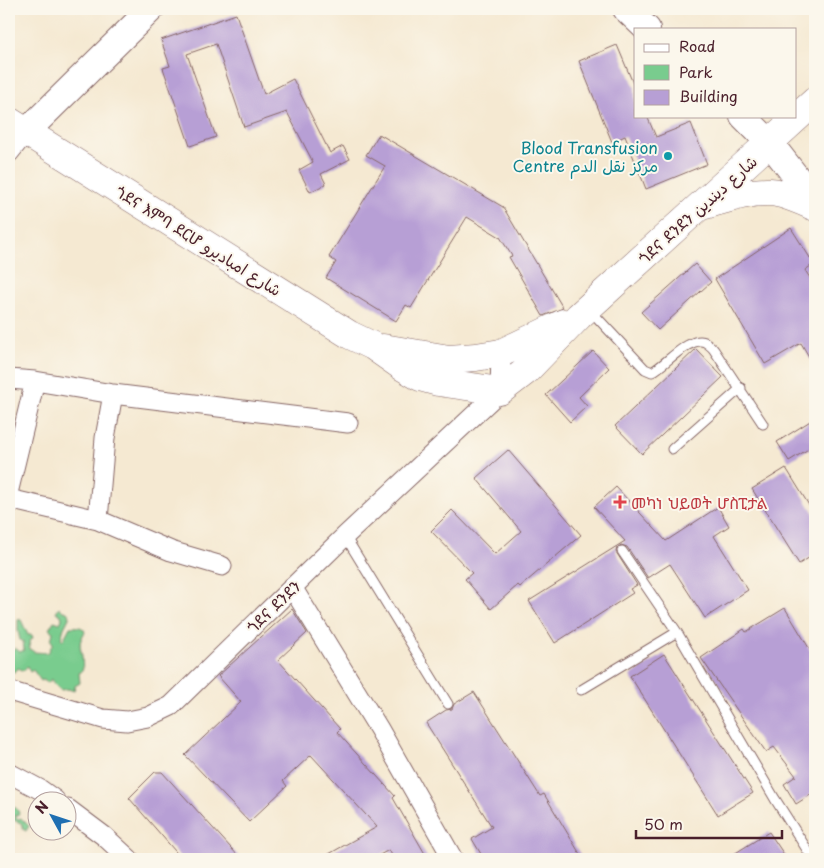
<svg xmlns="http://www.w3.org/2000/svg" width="824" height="868" font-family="'Playpen Sans','Playpen Sans Arabic','Noto Sans Ethiopic',sans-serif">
  <rect width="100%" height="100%" fill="#fbf7ec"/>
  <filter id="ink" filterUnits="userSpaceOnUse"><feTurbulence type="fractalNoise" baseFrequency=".02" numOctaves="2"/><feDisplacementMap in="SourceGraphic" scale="10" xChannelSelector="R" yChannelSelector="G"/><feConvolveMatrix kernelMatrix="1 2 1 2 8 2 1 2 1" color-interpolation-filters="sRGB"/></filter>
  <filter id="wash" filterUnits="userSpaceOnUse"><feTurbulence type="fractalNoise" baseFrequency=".0096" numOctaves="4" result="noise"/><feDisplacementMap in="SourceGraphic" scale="20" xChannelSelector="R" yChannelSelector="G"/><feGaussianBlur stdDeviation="1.12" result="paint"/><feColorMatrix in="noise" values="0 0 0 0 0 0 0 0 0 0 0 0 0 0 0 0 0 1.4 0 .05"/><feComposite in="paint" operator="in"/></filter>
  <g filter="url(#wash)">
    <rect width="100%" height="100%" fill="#f5e9d2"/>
    <path fill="#79cc8e" stroke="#62765c" d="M59,607L63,611L67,612L70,616L64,628L61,638L63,640L70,627C75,627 83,625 85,632C78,643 80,645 82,656C83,660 82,665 83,669L79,673L80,683L75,686L74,691L68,689L61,690C60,690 51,681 51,679L48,683L43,680L41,681L33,670L30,672L27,666L25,670H21L19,668L14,672L9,671V653L15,648L20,652L24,650L23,641L20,640L18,631V619L21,620L28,635H32L33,638L29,642L30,649L34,652L48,653L53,643L51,641L53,632L49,629L54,621L60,623L62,619L61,615L56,612Z
      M9,798L10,800L9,804L17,809L19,813L17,816L15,815V817L18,819L21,818L29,826L26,831L24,830L21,823L9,818Z"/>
    <g id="blocks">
      <path fill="#b79fd5" d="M236,14L264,94L293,79L330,153L343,146L350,159L321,174L326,184L310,192L299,170L313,162L287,112L244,127L216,44L187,54L216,137L190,146L163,68L170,66L161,40Z
        M617,45L635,88V116H647L656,137L691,123L707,164L646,189L625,136L612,142L579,61Z
        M379,134L503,207L563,308L543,316L509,257L512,256L500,237L467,217L411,308L406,305L396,321L326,278L336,262L329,257L385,166L366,155Z
        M791,228L814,264L805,270L815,286V367L801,343L765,364L715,279Z
        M695,264L711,282L658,330L641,312Z
        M696,349L723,377L642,454L615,426Z
        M593,351L609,368L579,397L587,406L570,422L546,395Z
        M815,418V445L789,461L777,442Z
        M508,450L581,535L520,587L518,585L491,609L465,579L472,573L431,531L452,510L495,554L521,531L476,478Z
        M786,468L815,515V554L799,564L752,489Z
        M616,487L666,541L718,507L729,526L714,536L748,590L705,618L670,564L648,578L627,547L621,545L617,548L616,552L637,585L630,589L633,593L555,643L529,601L625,541L594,507Z
        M785,608L815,658V792L796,804L784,784L796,776L774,747L766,752L701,658L744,629L746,632Z
        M292,609L307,633L278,660L340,729L337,732L395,796L393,798L428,859H394L389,850L372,859H320L377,827L311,755L283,781L287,786L249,822L185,755L241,702L218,676Z
        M664,654L753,793L718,815L630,676Z
        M474,692L540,796L544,794L583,859H484L472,839L492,827L426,723L446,710L452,709L454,704Z
        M155,772H162L241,859H182L129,798Z
        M769,832L787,859H726Z"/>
    </g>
  </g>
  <g filter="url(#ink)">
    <use href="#blocks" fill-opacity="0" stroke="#866665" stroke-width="1"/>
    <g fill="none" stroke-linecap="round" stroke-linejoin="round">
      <g stroke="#866665" stroke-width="11">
        <path id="lane" d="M590,310L645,369L652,372C665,365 691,335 705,342C708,344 712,347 714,350L763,424
          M672,449L741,388
          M345,536L448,704
          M622,551L677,632L775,799L813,859
          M581,690L677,632"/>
      </g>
      <g stroke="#866665" stroke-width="21">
        <path id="street" d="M9,153L26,132
          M9,379L35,381L113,394L348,423
          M9,489L35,381
          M9,499L98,520L171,551L222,566
          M98,520L105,438L113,394
          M292,587L379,729L453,859
          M9,691L103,719L127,721L148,717L171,706L345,536L500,391L501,353
          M9,773L41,790L55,800
          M68,809L104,836L129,859"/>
      </g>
      <g stroke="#866665" stroke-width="28">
        <path id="secondary" d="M626,9L647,29
          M743,116L770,143L815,201
          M26,132L151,9"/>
      </g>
      <g stroke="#866665" stroke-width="29">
        <path id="primary" d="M9,121L350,335L373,346L403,367L420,377L438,382L500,391L526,371L579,316L815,101
          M705,205C726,199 748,191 770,192C786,193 801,201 815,207
          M383,348L449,359L476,357L501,353L564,323"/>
      </g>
      <use href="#lane" stroke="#fff" stroke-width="9"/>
      <use href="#street" stroke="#fff" stroke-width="19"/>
      <use href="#secondary" stroke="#fff" stroke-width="26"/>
      <use href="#primary" stroke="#fff" stroke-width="28"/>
    </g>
  </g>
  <circle fill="#0f9aa8" stroke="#fbf7ec" stroke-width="2" cx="668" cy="156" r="5"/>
  <path fill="#e0444e" stroke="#fbf7ec" stroke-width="2" d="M617.5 494.5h5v5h5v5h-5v5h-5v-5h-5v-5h5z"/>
  <g text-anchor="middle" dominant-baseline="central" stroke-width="4" stroke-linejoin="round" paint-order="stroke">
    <g font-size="16" fill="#0d838f" stroke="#fbf7ec" text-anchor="end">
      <text x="658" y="147">Blood Transfusion<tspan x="658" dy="18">Centre مركز نقل الدم</tspan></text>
    </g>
    <g font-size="16" fill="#4a1f2b" stroke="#fbf7ec">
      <text transform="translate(697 209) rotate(-42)">ጎደና ደንደን شارع ديندين</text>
      <text transform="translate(199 240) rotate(32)">ጎደና እምባ ደርሆ شارع امباديرو</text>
      <text transform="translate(273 606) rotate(-44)">ጎደና ደንደን</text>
    </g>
    <g font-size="16" fill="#be3a42" stroke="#fbf7ec" text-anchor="start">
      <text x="631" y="502">መካነ ህይወት ሆስፒታል</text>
    </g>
  </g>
  <rect width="824" height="868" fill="none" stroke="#fbf7ec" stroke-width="30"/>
  <rect x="634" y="28" width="162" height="90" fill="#fbf7ec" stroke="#b4a19f"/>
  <rect x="644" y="44" width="25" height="8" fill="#ffffff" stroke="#b4a19f"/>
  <text x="679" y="52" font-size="15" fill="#4a1f2b">Road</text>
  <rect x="644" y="65" width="25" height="15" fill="#79cc8e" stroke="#b4a19f"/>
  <text x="679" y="78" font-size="15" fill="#4a1f2b">Park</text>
  <rect x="644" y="90" width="25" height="15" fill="#b79fd5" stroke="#b4a19f"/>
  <text x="679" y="102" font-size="15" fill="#4a1f2b">Building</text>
  <g transform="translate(52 816) rotate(310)"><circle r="24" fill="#fbf7ec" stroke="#b4a19f"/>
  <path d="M0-4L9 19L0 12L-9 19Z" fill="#1f6fb2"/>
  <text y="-8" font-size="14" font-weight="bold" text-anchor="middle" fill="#4a1f2b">N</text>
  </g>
  <path d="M636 830v8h146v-8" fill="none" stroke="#4a1f2b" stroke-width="2.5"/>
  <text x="644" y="830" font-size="15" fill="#4a1f2b" stroke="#fbf7ec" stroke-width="4" paint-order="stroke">50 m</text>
</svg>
